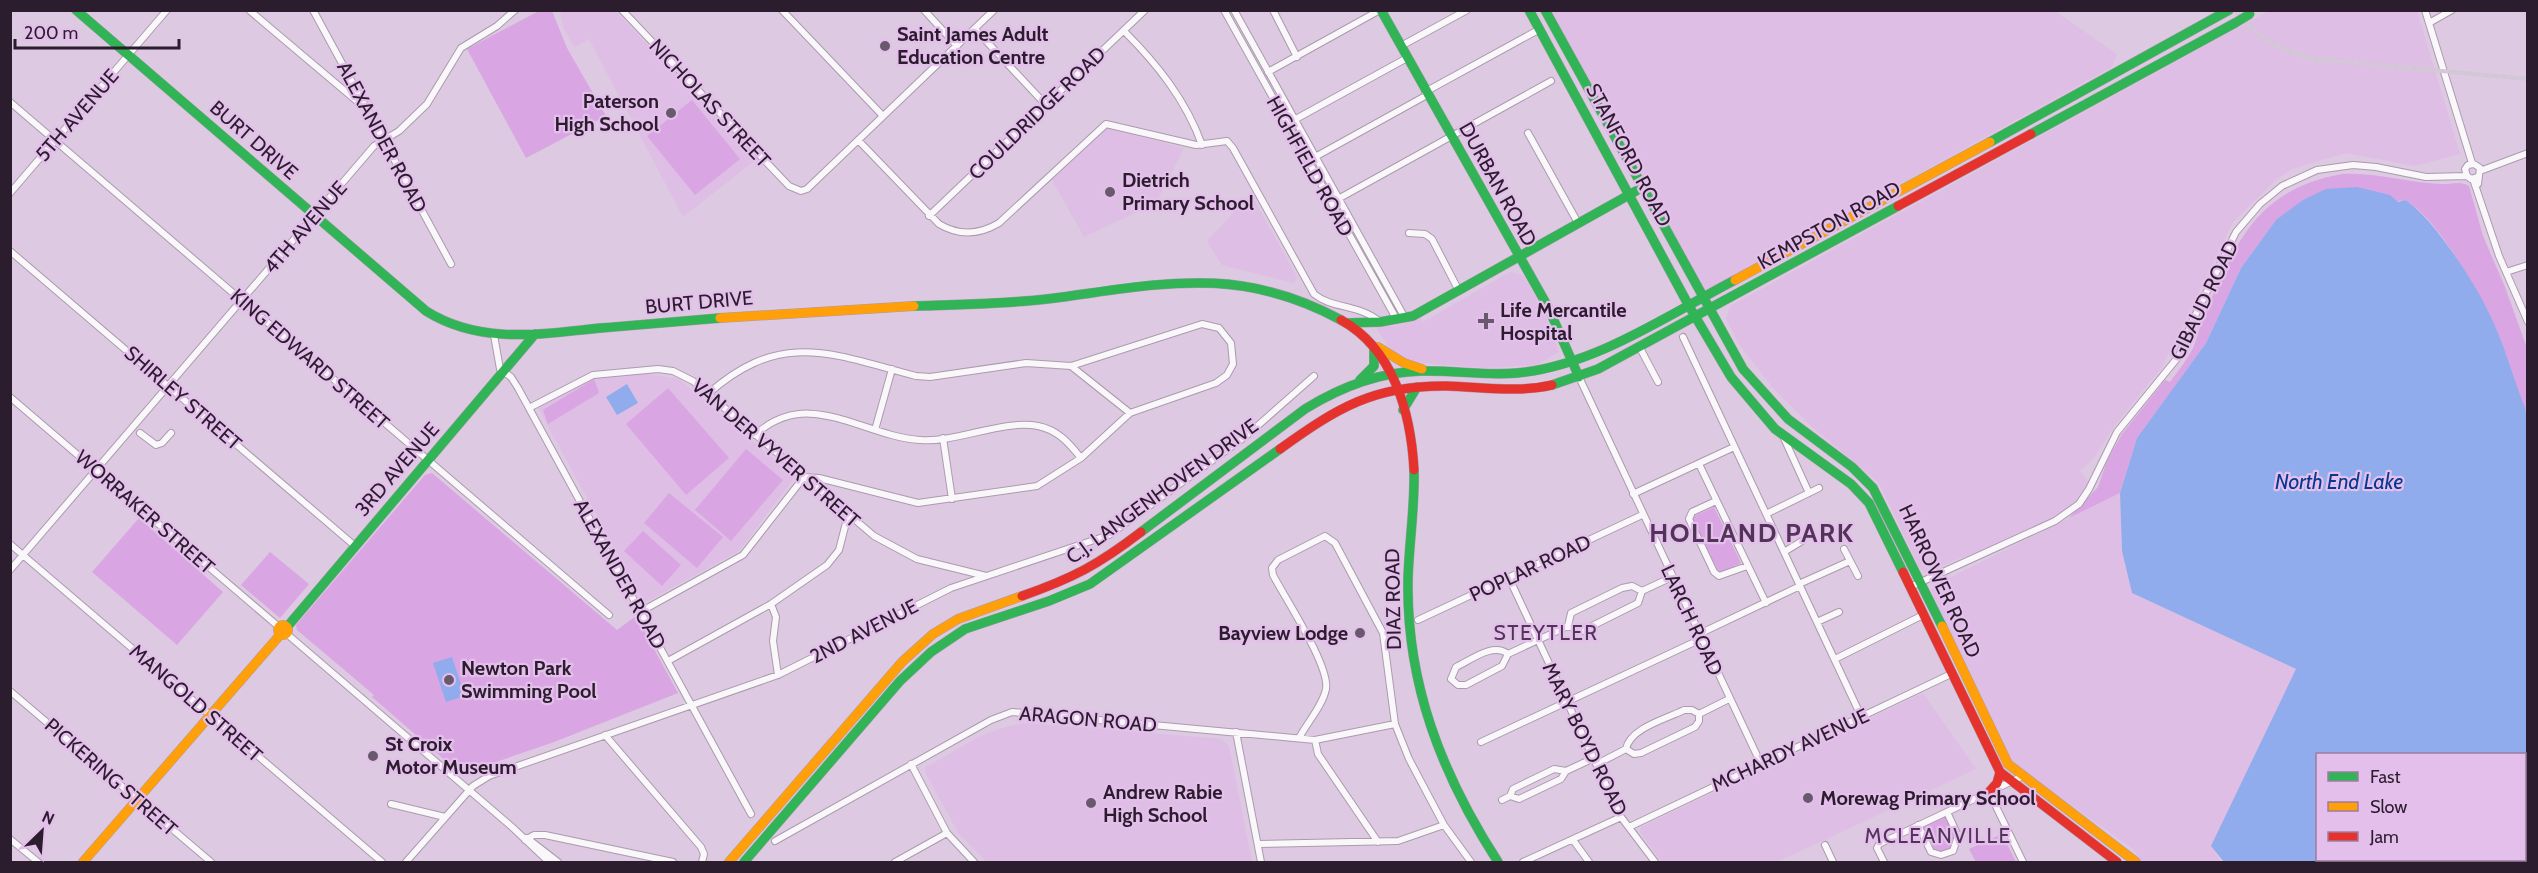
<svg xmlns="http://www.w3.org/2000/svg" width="2538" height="873" font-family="Cabin,sans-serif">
  <rect width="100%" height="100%" fill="#ddc9e1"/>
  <path fill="#debee4" d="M560,11H615L758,158L683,217L589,39L574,47L563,27Z
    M1551,11H2055L2117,54L2112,67L1703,293Z
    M2269,11H2417L2460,154L2415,166L2346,153L2292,169L2277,179L2233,222L2162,367L2115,425L2093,459L2080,471L2090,484L2084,496L2056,520L1926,572L1920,569L1879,483L1811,426L1774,389L1738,343L1726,318L1730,306Z
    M1107,128L1184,148L1156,203L1084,237L1052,180Z
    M1251,194L1297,277L1294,283L1222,265L1207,241Z
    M1510,272L1523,275L1543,309L1559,352L1536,365L1484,368L1423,363L1401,357L1387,345L1377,329L1376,326H1397L1420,318L1423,322Z
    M643,373L679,379L792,475V481L739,551L648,601L643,600L538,408L588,379Z
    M2120,493L2122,551L2132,593L2296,669L2212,846L2221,862H2142L2133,849L2019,769L2004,748L1931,591L1933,586Z
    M1923,693L1976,769L1777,862H1662L1640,832L1641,827Z
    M1024,723L1222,739L1229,746L1252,862H987L959,834L925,772L926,767L979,737L1001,728Z"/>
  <path fill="#d9a5e3" d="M539,11H552L567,48L606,116L526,158L467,49Z
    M692,100L740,159L695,195L647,136Z
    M2342,174C2376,172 2408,183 2441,184C2452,185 2459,180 2469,186L2483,236L2505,287L2527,348V425C2518,367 2455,229 2405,200L2276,220L2241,268L2206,343L2137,438L2120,493L2069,518L2098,487L2107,461L2122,434L2165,380L2170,382C2178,371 2187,360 2193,348C2198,337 2200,324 2205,313C2236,241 2258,189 2342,174Z
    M594,379L599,393L548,424L543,410Z
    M668,388L729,458L686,495L626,424Z
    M746,449L783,480L731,541L695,510Z
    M432,473L617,630L636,616L678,693L554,742L461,774L372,697L374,695L297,630L296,625L425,475Z
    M669,493L723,537L697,568L644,523Z
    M1714,507L1741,563L1719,573L1693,520L1694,516Z
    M139,518L223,592L177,645L92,572Z
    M643,531L681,565L662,586L624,551Z
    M270,552L309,584L280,618L241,585Z
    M1942,817L1947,818L1957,837L1953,849L1942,854L1930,849L1922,830L1923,826Z
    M2002,834L2016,862H1976L1969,849Z"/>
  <path fill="#91aced" d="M2357,187L2390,195L2398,202L2405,200C2432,216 2475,283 2489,313C2504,343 2513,377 2525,408L2528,425L2527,760L2525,775L2524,754H2318V860H2499L2498,862H2224L2211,846L2296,669L2132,593L2122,551L2120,493L2137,438L2206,343L2241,268L2276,220L2303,200L2326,189Z
    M627,384L638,403L617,415L606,397Z
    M452,657L465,696L446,702L433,663Z"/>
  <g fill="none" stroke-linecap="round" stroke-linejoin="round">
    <g stroke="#aa9bad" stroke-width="8">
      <path id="street" d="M249,10L365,108
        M313,10L451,264
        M622,10L789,186L801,191L807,189L994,10
        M782,10L883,116
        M924,10L957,46
        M1224,10L1397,320
        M1234,10L1405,318
        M1273,10L1297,57
        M2425,10L2472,163
        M2429,23L2452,10
        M975,29L1046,105
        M1124,31C1157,64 1186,100 1202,145
        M1401,46L1467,10
        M1268,72L1380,10
        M1425,92L1540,29
        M10,102L609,615
        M1294,120L1407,58
        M1528,133L1578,223
        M858,140L939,224C959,236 979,235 999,223L1106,124L1196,145L1227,141L1233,148L1314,294C1332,309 1359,304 1380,322
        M1315,157L1427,95
        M2480,171L2528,153
        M2477,177L2471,179L2467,176L2465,169L2468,165L2474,164L2480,168L2478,184
        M2473,179L2499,256L2528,322
        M10,193L167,10
        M1338,199L1551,81
        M929,216L1145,10
        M1409,233L1425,234L1432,239L1459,291
        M10,251L355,546
        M2506,272L2528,265
        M494,335L500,369L511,377L518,388L751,814
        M1683,337L1861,716
        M1640,348L1658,382
        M1071,366L1130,413
        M1579,377L1761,764
        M10,397L279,627
        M529,408L593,375L658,369L673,371L693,381L874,536L917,559L986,576
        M875,430L892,369
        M140,433L156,445L162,443L171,433
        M755,435C809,386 861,436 920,440C956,443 1004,419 1038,426C1058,430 1069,443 1081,458
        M1783,436L1809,493
        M943,438L952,499
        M1699,464L1766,603
        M1633,494L1734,447
        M1716,501L1692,512L1689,519L1714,572L1719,576L1747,566
        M1766,514L1819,488
        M10,544L382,862
        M1844,549L1858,576
        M1784,552L1802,541
        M10,570L374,146L399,131L427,104L461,48L497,26L515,10
        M1509,578L1621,817L1655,862
        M1799,584L1850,561
        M1910,587L2055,521L2079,504L2089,489L2117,432L2179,356L2191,324L2236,232L2260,204L2282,186L2317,170L2353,165L2376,167L2426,177L2467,176
        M1642,591L1672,577
        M771,604L776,617L773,641L778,675
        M640,612L743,555L804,477L819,478L918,503L1037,486L1081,458L1130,413L1216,383L1227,375L1233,364L1231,343L1219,328L1202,324L1071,366L1026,363L930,377L916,376C832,354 781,329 708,394
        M1418,620L1642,515
        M1817,622L1839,612
        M1568,626L1571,613L1622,588L1632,586L1642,591
        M1568,626L1582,631L1638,603L1642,591
        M287,634L512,827L549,862
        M1699,634L1800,586
        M1835,659L1923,615
        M668,661L771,604L827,565L839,550L848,515
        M1451,679L1458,685H1466L1502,666L1508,654L1568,626
        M1451,679L1456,667C1471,660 1493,642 1508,654
        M10,691L211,862
        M1699,714L1729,699
        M1236,732L1261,862
        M605,735L701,847L704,854L702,862
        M1299,738C1307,723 1323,705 1326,689C1330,666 1285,598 1273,575L1272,568L1278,560L1325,536L1335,543L1383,633L1395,724L1409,759L1444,825L1471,862
        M1315,740L1318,754L1378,842
        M1481,742L1701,639
        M1626,749L1634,754L1641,753L1695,727L1699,721V714
        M911,764L947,833L974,862
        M1597,764L1626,749C1630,728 1666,719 1684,710H1692L1699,714
        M1989,792L2023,862
        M1510,796L1519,799L1561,779L1566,771L1594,758
        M1502,800L1510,796L1513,789L1554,769L1566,771
        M391,804L445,817
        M1918,825L1931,852L1941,855L1953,851L1958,836L1947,812
        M1629,827L1951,674
        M527,838L558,862
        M10,839L38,862
        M525,840L534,835H545L673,862
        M1573,840L1589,862
        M775,841L991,720L1012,712L1315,740L1395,724
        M1258,844L1398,841L1444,825
        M1825,845L1833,862
        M406,862L473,786L489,776L778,675L951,588L1109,535L1246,436L1314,376
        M895,862L947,833
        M1523,862L1621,817
        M1884,862L1877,848L1879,844L2021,777"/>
    </g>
    <g stroke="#aa9bad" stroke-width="10">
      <path id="fast" d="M76,10L426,311C480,345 541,334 601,328C641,325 681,321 720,318
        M1381,10L1548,307L1579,377
        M1529,10L1689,306L1731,377L1775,429L1851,484L1869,503L1903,572
        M1545,10L1743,369L1788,419L1852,467L1873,488L1942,626
        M2031,134L2235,23
        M1990,142L2229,10
        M914,306C958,305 1003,304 1047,299C1158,285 1236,263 1341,320
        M1347,323L1380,322L1413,316L1636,191
        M1360,380L1374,366V347
        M1552,385L1598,369L1898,206
        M1403,410L1417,387
        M1414,470C1415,507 1409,543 1408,579C1406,684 1442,775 1498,862
        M1141,532L1305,409C1339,388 1380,372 1421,371C1453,370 1486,376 1517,373C1594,366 1668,315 1735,280
        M287,627L535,334
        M744,862L900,681L931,652L965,629L1049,601L1090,584L1280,449"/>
    </g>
    <g stroke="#aa9bad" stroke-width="10">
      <path id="slow" d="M1735,280L1990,142
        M720,318L914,306
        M1378,347L1404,363L1422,369
        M278 630a5 5 0 1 1 10 0a5 5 0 1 1-10 0Z
        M1942,626L2008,764L2136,862
        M83,862L280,635
        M729,862L902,662L933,634L958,619L1022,596"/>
    </g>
    <g stroke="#aa9bad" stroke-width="10">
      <path id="jam" d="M1898,206L2031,134
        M1341,320C1394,349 1411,414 1414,470
        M1280,449C1337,408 1374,385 1447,386C1482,387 1518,393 1552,385
        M1903,572L2000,772L2117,862
        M1022,596C1073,578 1098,565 1141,532
        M1989,792L1997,783L2000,772"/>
    </g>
    <use href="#street" stroke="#faf7fa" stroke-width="6"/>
    <use href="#fast" stroke="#30b455" stroke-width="9"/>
    <use href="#slow" stroke="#ff9f0a" stroke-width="9"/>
    <use href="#jam" stroke="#e5322d" stroke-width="9"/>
    <g stroke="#cfcad1" stroke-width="4">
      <path id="rail" d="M2235,10C2256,37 2280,51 2313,59L2528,79"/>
    </g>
    <use href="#rail" stroke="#e4bfeb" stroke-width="1.5" stroke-dasharray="4.5" stroke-linecap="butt"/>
    <g stroke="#aa9bad" stroke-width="10" stroke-linecap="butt">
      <path id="fast-bridge" d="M2235,23L2250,14"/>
    </g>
    <use href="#fast-bridge" stroke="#30b455" stroke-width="9"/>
  </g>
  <g fill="#69596d" stroke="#e4bfeb" stroke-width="2">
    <circle cx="885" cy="46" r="6"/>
    <circle cx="671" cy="113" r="6"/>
    <circle cx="1110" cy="192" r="6"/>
    <path d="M1483 312h6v6h6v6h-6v6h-6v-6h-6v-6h6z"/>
    <circle cx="1360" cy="633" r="6"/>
    <circle cx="449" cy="680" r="6"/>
    <circle cx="373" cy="756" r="6"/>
    <circle cx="1808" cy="798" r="6"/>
    <circle cx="1091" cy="803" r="6"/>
  </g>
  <g text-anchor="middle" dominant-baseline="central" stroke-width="4.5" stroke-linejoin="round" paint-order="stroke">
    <g font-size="20" font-weight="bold" fill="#2b1d2e" stroke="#e4bfeb" text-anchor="start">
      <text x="897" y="34">Saint James Adult<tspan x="897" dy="23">Education Centre</tspan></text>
      <text x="659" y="101" text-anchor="end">Paterson<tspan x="659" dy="23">High School</tspan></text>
      <text x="1122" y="180">Dietrich<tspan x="1122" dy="23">Primary School</tspan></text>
      <text x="1500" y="310">Life Mercantile<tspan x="1500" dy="23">Hospital</tspan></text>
      <text x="1348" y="633" text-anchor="end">Bayview Lodge</text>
      <text x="461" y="668">Newton Park<tspan x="461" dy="23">Swimming Pool</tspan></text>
      <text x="385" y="744">St Croix<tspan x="385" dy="23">Motor Museum</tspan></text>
      <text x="1103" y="792">Andrew Rabie<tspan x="1103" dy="23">High School</tspan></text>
      <text x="1820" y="798">Morewag Primary School</text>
    </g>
    <g font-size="20" fill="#2b1d2e" stroke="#e4bfeb">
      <text transform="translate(710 103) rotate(47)">NICHOLAS STREET</text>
      <text transform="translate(1037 113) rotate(-44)">COULDRIDGE ROAD</text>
      <text transform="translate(77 115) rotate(-49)">5TH AVENUE</text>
      <text transform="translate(382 137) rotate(62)">ALEXANDER ROAD</text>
      <text transform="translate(254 140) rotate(41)">BURT DRIVE</text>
      <text transform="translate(1629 155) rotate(62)">STANFORD ROAD</text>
      <text transform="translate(1310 166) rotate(61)">HIGHFIELD ROAD</text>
      <text transform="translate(1498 184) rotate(61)">DURBAN ROAD</text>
      <text transform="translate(1829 225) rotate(-29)">KEMPSTON ROAD</text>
      <text transform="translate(305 227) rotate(-49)">4TH AVENUE</text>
      <text transform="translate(2204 300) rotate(-64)">GIBAUD ROAD</text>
      <text transform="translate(699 302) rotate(-5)">BURT DRIVE</text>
      <text transform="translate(310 359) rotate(41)">KING EDWARD STREET</text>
      <text transform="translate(183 398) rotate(41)">SHIRLEY STREET</text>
      <text transform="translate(776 453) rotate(41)">VAN DER VYVER STREET</text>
      <text transform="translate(397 469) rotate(-49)">3RD AVENUE</text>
      <text transform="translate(1162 491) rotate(-36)">C.J. LANGENHOVEN DRIVE</text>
      <text transform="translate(145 512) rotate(41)">WORRAKER STREET</text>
      <text transform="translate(1530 568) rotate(-25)">POPLAR ROAD</text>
      <text transform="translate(620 574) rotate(61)">ALEXANDER ROAD</text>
      <text transform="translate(1940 581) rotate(65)">HARROWER ROAD</text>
      <text transform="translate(1393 599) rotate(-91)">DIAZ ROAD</text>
      <text transform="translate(1692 620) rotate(65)">LARCH ROAD</text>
      <text transform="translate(864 631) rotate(-27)">2ND AVENUE</text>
      <text transform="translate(196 703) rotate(41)">MANGOLD STREET</text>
      <text transform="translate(1088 719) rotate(5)">ARAGON ROAD</text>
      <text transform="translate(1585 739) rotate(64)">MARY BOYD ROAD</text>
      <text transform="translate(1790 750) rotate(-25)">MCHARDY AVENUE</text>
      <text transform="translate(111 777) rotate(41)">PICKERING STREET</text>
    </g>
    <g font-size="21" font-style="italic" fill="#043992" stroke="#e4bfeb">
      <text x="2339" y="481">North End Lake</text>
    </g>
    <g font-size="21" letter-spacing="1.5" fill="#533459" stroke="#e4bfeb">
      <text x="1546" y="632">STEYTLER</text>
      <text x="1938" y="835">MCLEANVILLE</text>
    </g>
    <g font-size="26" font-weight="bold" letter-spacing="1.5" fill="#533459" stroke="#e4bfeb">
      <text x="1752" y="533">HOLLAND PARK</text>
    </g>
  </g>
  <rect width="2538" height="873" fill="none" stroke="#2b1d2e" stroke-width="24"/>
  <rect x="2316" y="753" width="210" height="108" fill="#e4bfeb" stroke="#9a7e9f" stroke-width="1.5"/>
  <rect x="2328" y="772" width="30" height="9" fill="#30b455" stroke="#9a7e9f" stroke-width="1.5"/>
  <text x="2370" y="783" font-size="18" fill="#2b1d2e">Fast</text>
  <rect x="2328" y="802" width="30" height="9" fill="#ff9f0a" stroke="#9a7e9f" stroke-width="1.5"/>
  <text x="2370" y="813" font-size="18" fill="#2b1d2e">Slow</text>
  <rect x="2328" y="832" width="30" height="9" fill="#e5322d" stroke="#9a7e9f" stroke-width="1.5"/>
  <text x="2370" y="843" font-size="18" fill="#2b1d2e">Jam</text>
  <g transform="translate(42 831) rotate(25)" stroke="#e4bfeb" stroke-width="4.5" paint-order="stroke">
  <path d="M0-4.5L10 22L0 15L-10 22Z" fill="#2b1d2e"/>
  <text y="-9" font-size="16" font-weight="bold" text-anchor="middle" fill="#2b1d2e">N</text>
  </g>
  <path d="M15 39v9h164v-9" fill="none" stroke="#2b1d2e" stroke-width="3"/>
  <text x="24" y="39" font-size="18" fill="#2b1d2e" stroke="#e4bfeb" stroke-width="4.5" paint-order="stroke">200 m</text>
</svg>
